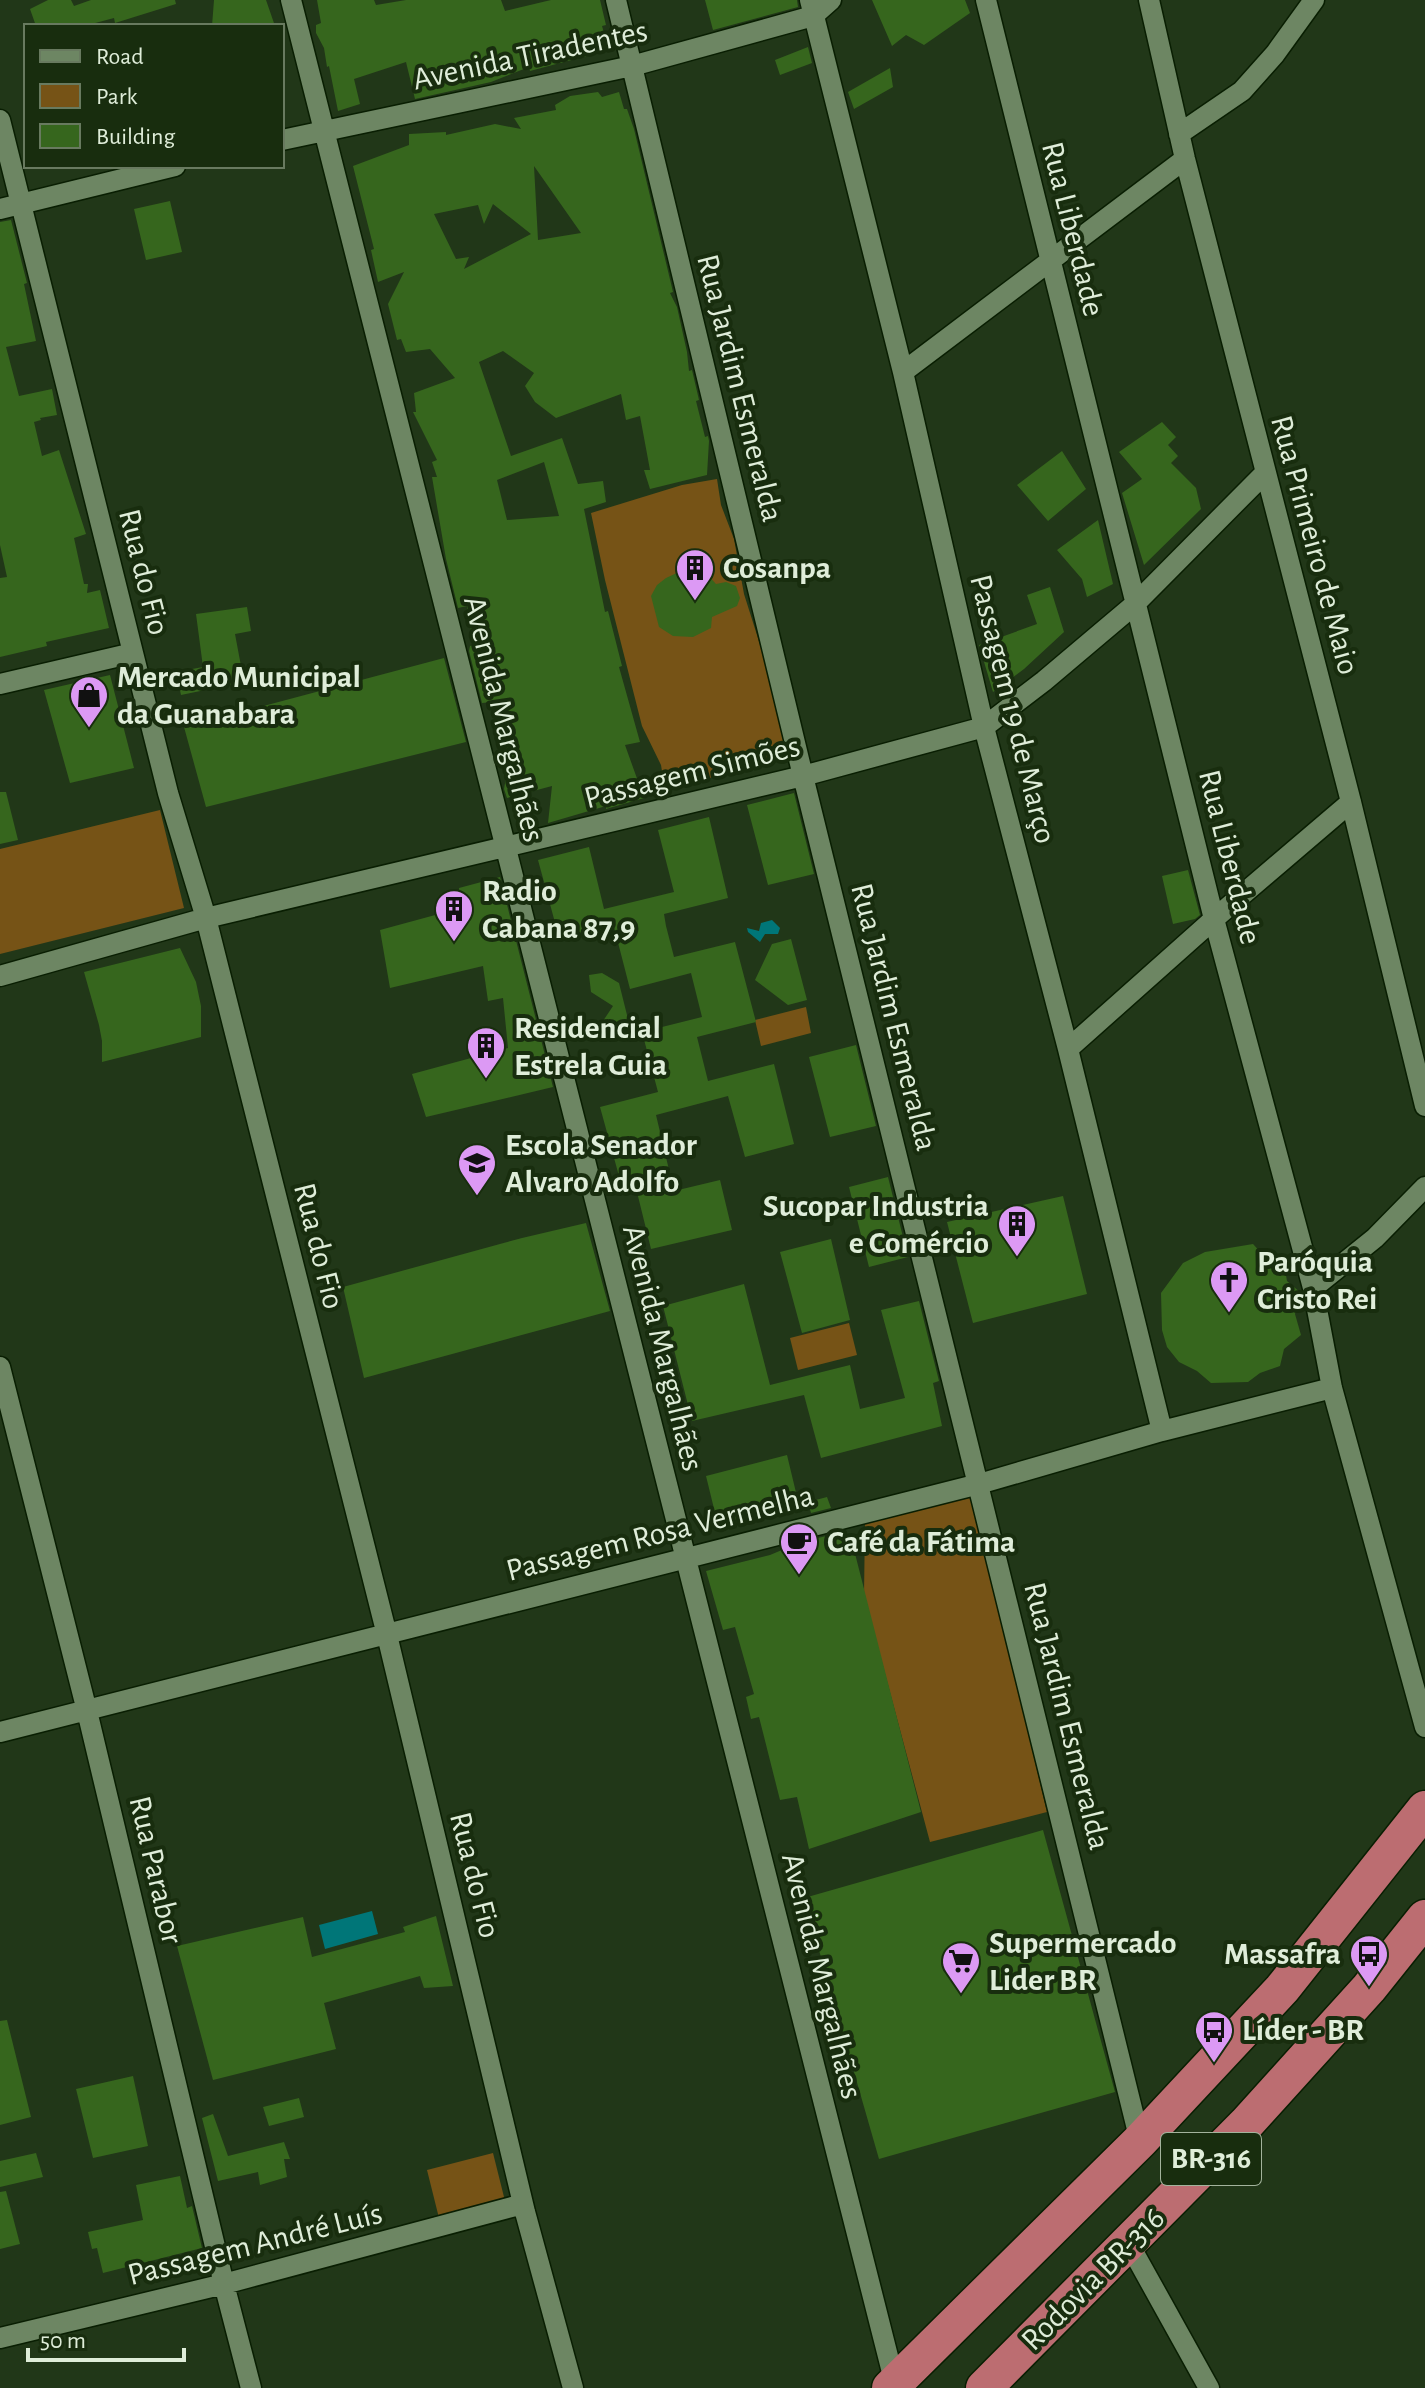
<svg xmlns="http://www.w3.org/2000/svg" width="1425" height="2388" font-family="'Alegreya Sans',sans-serif">
  <rect width="100%" height="100%" fill="#213718"/>
  <path fill="#765316" d="M717,479L721,505L734,539L744,594L795,755L665,790L661,765L642,726L605,580L591,513L682,485Z
    M160,810L184,908L0,954V849Z
    M806,1007L811,1033L761,1046L755,1020Z
    M849,1323L857,1355L798,1370L790,1338Z
    M971,1494L1047,1812L930,1842L864,1595L865,1522Z
    M493,2153L505,2201L439,2218L427,2170Z"/>
  <path fill="#007678" d="M772,920L780,928L778,934H765L760,942L748,932L747,928L759,931L761,923Z
    M372,1911L378,1934L325,1949L319,1925Z"/>
  <path fill="#36661d" fill-rule="evenodd" d="M48,0H71L74,6L91,0H175L176,4L115,23L114,18L84,26H36L30,9Z
    M214,0H266L275,26H212Z
    M317,0H374L376,5L406,0H501L505,11L551,0H600L606,25L602,26L609,50L530,71L529,67L491,82L415,99L406,62L354,79L360,104L338,111L329,66L327,67L324,48L316,33V25L321,23Z
    M705,0H797L798,7L713,30Z
    M872,0H965L970,13L924,45L906,35L892,46Z
    M808,47L812,63L780,75L775,60Z
    M890,68L893,87L854,109L848,92Z
    M598,92L602,97L619,92L624,109H627L634,129L673,292L670,293L677,307L687,352L689,371L692,370L699,400L696,401L705,437L708,436L709,441L707,475L650,489L644,470H650L640,416L626,420L621,394L556,418L535,402L525,386L534,373L503,351L479,362L511,456L562,438L578,484L603,481L606,502L584,509L605,612L608,611L622,666L619,667L640,742L625,745L644,798L606,809V806L548,823L552,786L507,798L504,789L507,772L504,751L507,750L492,702L482,703L469,651L470,646L473,645L467,606L458,608L446,559L432,477H437L432,462L437,460L413,412H416L414,393L455,378L430,349L406,352L401,339L397,340L388,304L404,272L378,282L371,250L374,249L353,166L409,145V134L446,132V135L495,124L521,129L514,118L556,110L555,105L570,96ZM534,166L581,233L538,240ZM493,204L531,234L464,269L469,257L456,259L434,214L478,205L484,224ZM544,462L559,516L507,520L497,480Z
    M170,201L182,252L146,260L134,209Z
    M11,220L27,283L24,284L36,341L6,347L19,396L52,389L57,415L40,418L41,420L34,422L42,456L59,450L86,534L74,538L84,584H88L87,593L100,590L109,628L46,642L47,646L0,657V578L7,577L0,545V222Z
    M1162,422L1176,437L1168,445L1178,456L1171,463L1196,488L1201,509L1144,565L1122,493L1142,479L1119,452Z
    M1062,451L1086,489L1048,521L1017,485Z
    M1098,520L1113,584L1087,597L1082,579L1057,550Z
    M694,569L705,572L716,584L726,582L736,586L740,598L737,606L712,617L711,628L693,637L673,636L659,627L651,596L657,585L666,578L681,571Z
    M1050,587L1064,632L1024,669L993,692L979,645L1037,624L1027,595Z
    M247,607L251,631L235,634L244,682L181,695L176,672L203,667L196,614Z
    M444,658L466,742L206,807L184,727Z
    M110,675L134,768L70,783L44,690Z
    M0,792H6L18,840L0,844Z
    M794,793L814,874L768,885L747,805Z
    M709,817L728,898L664,914L666,926L674,957L735,942L756,1022L697,1037L708,1081L774,1064L794,1144L745,1157L728,1096L656,1115L674,1191L720,1180L732,1230L651,1249L635,1184L622,1187L600,1107L658,1092L642,1032L702,1017L691,973L630,989L614,927L560,941L538,860L589,847L604,909L674,892L658,830Z
    M1188,870L1200,915L1195,919L1173,924L1162,876Z
    M500,877L553,1087L426,1117L412,1074L508,1048L503,998L488,1001L483,966L390,988L380,930L461,908L459,888Z
    M791,939L807,1000L788,1005L755,980L772,944Z
    M180,948L196,982L201,1006V1037L102,1062V1041L99,1025L84,972Z
    M602,973L619,983L628,1019L618,1035L607,1041L601,1024L613,1006L591,992L589,975Z
    M856,1045L876,1126L830,1137L809,1057Z
    M888,1177L908,1257L869,1267L849,1187Z
    M1063,1196L1087,1294L973,1323L947,1222Z
    M586,1223L610,1311L364,1378L343,1287L522,1238Z
    M831,1239L850,1320L802,1333L780,1252Z
    M1253,1244L1263,1255L1284,1264L1287,1281L1301,1293L1295,1314L1301,1335L1284,1349L1280,1366L1260,1373L1248,1382L1211,1383L1197,1371L1179,1362L1167,1347L1162,1330L1161,1293L1183,1263L1205,1252Z
    M744,1284L770,1385L850,1365L860,1409L905,1398L881,1310L919,1301L939,1381L933,1383L942,1426L821,1458L804,1395L692,1421L663,1306Z
    M787,1455L799,1505L718,1525L706,1476Z
    M827,1497L831,1508L811,1513L808,1502Z
    M839,1533L840,1536L850,1534L921,1812L809,1849L797,1797L780,1800L759,1717L751,1719L746,1697L754,1694L735,1627L723,1630L706,1571L770,1555L801,1542Z
    M1043,1830L1115,2092L879,2159L804,1898Z
    M436,1916L453,1986L424,1988L420,1976L324,2003L336,2049L213,2080L177,1946L303,1917L312,1957L405,1932L403,1927Z
    M7,2020L31,2117L0,2125V2021Z
    M133,2076L148,2146L93,2158L76,2089Z
    M299,2098L304,2117L269,2126L263,2107Z
    M213,2114L228,2156L284,2142L290,2159H284L287,2177L260,2185L258,2172L218,2181L202,2118Z
    M36,2153L43,2177L0,2187V2161Z
    M180,2176L187,2208L192,2206L202,2248L103,2273L97,2248L92,2249L88,2232L143,2220L136,2185Z
    M6,2191L20,2244L0,2249V2192Z"/>
  <g fill="none" stroke-linecap="round" stroke-linejoin="round">
    <g stroke="#091e02" stroke-width="23">
      <path id="street" d="M291,0L895,2384
        M616,0L803,776L1140,2141
        M810,0L903,372L984,727L1068,1049L1162,1431
        M986,0L1214,919L1313,1288L1332,1388L1425,1727
        M1149,0L1185,159L1351,802L1425,1106
        M0,120L168,793L206,918L387,1635L525,2212L573,2388
        M1179,134L1242,91L1275,54L1314,0
        M282,140L632,66L813,16L831,0
        M0,209L175,166
        M903,372L1185,159
        M0,684L133,653
        M0,976L206,918L803,776L984,727L1044,681L1134,605L1265,473
        M1068,1049L1214,919L1351,802
        M1313,1288L1375,1238L1425,1187
        M0,1367L87,1711L224,2284L251,2388
        M0,1732L979,1484L1162,1431L1332,1388
        M1129,2244L1209,2388
        M0,2338L224,2284L523,2204"/>
    </g>
    <g stroke="#091e02" stroke-width="39">
      <path id="highway" d="M890,2388L1140,2141L1282,1989L1425,1809
        M984,2388L1246,2124L1369,1988L1425,1918"/>
    </g>
    <use href="#street" stroke="#6d8663" stroke-width="20"/>
    <use href="#highway" stroke="#bc6d71" stroke-width="36"/>
  </g>
  <defs>
    <g id="building-pin" transform="scale(2)"><path d="M0 17L-7.5 6A9.5 9.5 0 1 1 7.5 6Z" fill="#dc99f4" stroke="#182d0e"/><path d="M-4-6H4V6H1V3H-1V6H-4ZM-2.5-4.3h1.7v1.8h-1.7ZM.8-4.3h1.7v1.8H.8ZM-2.5-1h1.7V.8h-1.7ZM.8-1h1.7V.8H.8Z" fill="#111"/></g>
    <g id="shop-pin" transform="scale(2)"><path d="M0 17L-7.5 6A9.5 9.5 0 1 1 7.5 6Z" fill="#dc99f4" stroke="#182d0e"/><path d="M-5-2.5h2.3a2.7 3.5 0 0 1 5.4 0H5L5.5 6h-11ZM-1.5-2.5h3a1.5 2.3 0 0 0-3 0Z" fill="#111"/></g>
    <g id="school-pin" transform="scale(2)"><path d="M0 17L-7.5 6A9.5 9.5 0 1 1 7.5 6Z" fill="#dc99f4" stroke="#182d0e"/><path d="M0-5L7-2L0 1L-7-2ZM-4 1L0 2.5L4 1V4Q0 6-4 4Z" fill="#111"/></g>
    <g id="church-pin" transform="scale(2)"><path d="M0 17L-7.5 6A9.5 9.5 0 1 1 7.5 6Z" fill="#dc99f4" stroke="#182d0e"/><path d="M-1.2-6h2.4v3.5h3.3v2.4h-3.3V6h-2.4V-.1h-3.3v-2.4h3.3Z" fill="#111"/></g>
    <g id="cafe-pin" transform="scale(2)"><path d="M0 17L-7.5 6A9.5 9.5 0 1 1 7.5 6Z" fill="#dc99f4" stroke="#182d0e"/><path d="M-5.5-4.5H6V0H3Q3 3.5 0 3.5H-2.5Q-5.5 3.5-5.5 0ZM3-3.2v2h1.7v-2ZM-6 4.5H4V6H-6Z" fill="#111"/></g>
    <g id="bus-pin" transform="scale(2)"><path d="M0 17L-7.5 6A9.5 9.5 0 1 1 7.5 6Z" fill="#dc99f4" stroke="#182d0e"/><path d="M-5-6H5V4H4V6H2V4H-2V6H-4V4H-5ZM-3.5-4V0h7V-4ZM-3.5 1.2v1.5H-2V1.2ZM2 1.2v1.5H3.5V1.2Z" fill="#111"/></g>
    <g id="supermarket-pin" transform="scale(2)"><path d="M0 17L-7.5 6A9.5 9.5 0 1 1 7.5 6Z" fill="#dc99f4" stroke="#182d0e"/><path d="M-6-5.5h2.5l.6 2H6L4.5 2H-2.5L-4.4-4H-6ZM-1.5 3.2a1.3 1.3 0 1 0 .1 0ZM3 3.2a1.3 1.3 0 1 0 .1 0Z" fill="#111"/></g>
  </defs>
  <g fill-rule="evenodd">
    <use href="#building-pin" x="695" y="568"/>
    <use href="#shop-pin" x="89" y="695"/>
    <use href="#building-pin" x="454" y="909"/>
    <use href="#building-pin" x="486" y="1046"/>
    <use href="#school-pin" x="477" y="1163"/>
    <use href="#building-pin" x="1017" y="1224"/>
    <use href="#church-pin" x="1229" y="1280"/>
    <use href="#cafe-pin" x="799" y="1542"/>
    <use href="#bus-pin" x="1369" y="1954"/>
    <use href="#supermarket-pin" x="961" y="1961"/>
    <use href="#bus-pin" x="1214" y="2030"/>
  </g>
  <g text-anchor="middle" dominant-baseline="central" stroke-width="8" stroke-linejoin="round" paint-order="stroke">
    <rect fill="#182d0e" stroke="#a3b39c" stroke-width="2" x="1161" y="2133" width="100" height="52" rx="6"/>
    <g font-size="30" font-weight="bold" fill="#dfedd9">
      <text x="1211" y="2159">BR-316</text>
    </g>
    <g font-size="32" fill="#dfedd9" stroke="#182d0e">
      <text transform="translate(530 55) rotate(-12)">Avenida Tiradentes</text>
      <text transform="translate(1073 229) rotate(76)">Rua Liberdade</text>
      <text transform="translate(740 388) rotate(76)">Rua Jardim Esmeralda</text>
      <text transform="translate(1315 545) rotate(75)">Rua Primeiro de Maio</text>
      <text transform="translate(144 572) rotate(76)">Rua do Fio</text>
      <text transform="translate(1013 709) rotate(76)">Passagem 19 de Março</text>
      <text transform="translate(504 719) rotate(76)">Avenida Margalhães</text>
      <text transform="translate(692 772) rotate(-14)">Passagem Simões</text>
      <text transform="translate(1230 857) rotate(76)">Rua Liberdade</text>
      <text transform="translate(894 1017) rotate(76)">Rua Jardim Esmeralda</text>
      <text transform="translate(319 1246) rotate(76)">Rua do Fio</text>
      <text transform="translate(663 1348) rotate(76)">Avenida Margalhães</text>
      <text transform="translate(660 1533) rotate(-14)">Passagem Rosa Vermelha</text>
      <text transform="translate(1067 1716) rotate(76)">Rua Jardim Esmeralda</text>
      <text transform="translate(156 1870) rotate(77)">Rua Parabor</text>
      <text transform="translate(475 1875) rotate(76)">Rua do Fio</text>
      <text transform="translate(822 1976) rotate(76)">Avenida Margalhães</text>
      <text transform="translate(255 2244) rotate(-14)">Passagem André Luís</text>
      <text transform="translate(1093 2279) rotate(-45)">Rodovia BR-316</text>
    </g>
    <g font-size="32" font-weight="bold" fill="#dfedd9" stroke="#182d0e" text-anchor="start">
      <text x="723" y="568">Cosanpa</text>
      <text x="117" y="677">Mercado Municipal<tspan x="117" dy="37">da Guanabara</tspan></text>
      <text x="482" y="891">Radio<tspan x="482" dy="37">Cabana 87,9</tspan></text>
      <text x="514" y="1028">Residencial<tspan x="514" dy="37">Estrela Guia</tspan></text>
      <text x="505" y="1145">Escola Senador<tspan x="505" dy="37">Alvaro Adolfo</tspan></text>
      <text x="989" y="1206" text-anchor="end">Sucopar Industria<tspan x="989" dy="37">e Comércio</tspan></text>
      <text x="1257" y="1262">Paróquia<tspan x="1257" dy="37">Cristo Rei</tspan></text>
      <text x="827" y="1542">Café da Fátima</text>
      <text x="989" y="1943">Supermercado<tspan x="989" dy="37">Lider BR</tspan></text>
      <text x="1341" y="1954" text-anchor="end">Massafra</text>
      <text x="1242" y="2030">Líder - BR</text>
    </g>
  </g>
  <rect x="24" y="24" width="260" height="144" fill="#182d0e" stroke="#687a5f" stroke-width="2"/>
  <rect x="40" y="50" width="40" height="12" fill="#6d8663" stroke="#687a5f" stroke-width="2"/>
  <text x="96" y="64" font-size="24" fill="#dfedd9">Road</text>
  <rect x="40" y="84" width="40" height="24" fill="#765316" stroke="#687a5f" stroke-width="2"/>
  <text x="96" y="104" font-size="24" fill="#dfedd9">Park</text>
  <rect x="40" y="124" width="40" height="24" fill="#36661d" stroke="#687a5f" stroke-width="2"/>
  <text x="96" y="144" font-size="24" fill="#dfedd9">Building</text>
  <path d="M28 2348v12h156v-12" fill="none" stroke="#dfedd9" stroke-width="4"/>
  <text x="40" y="2348" font-size="24" fill="#dfedd9" stroke="#182d0e" stroke-width="6" paint-order="stroke">50 m</text>
</svg>
